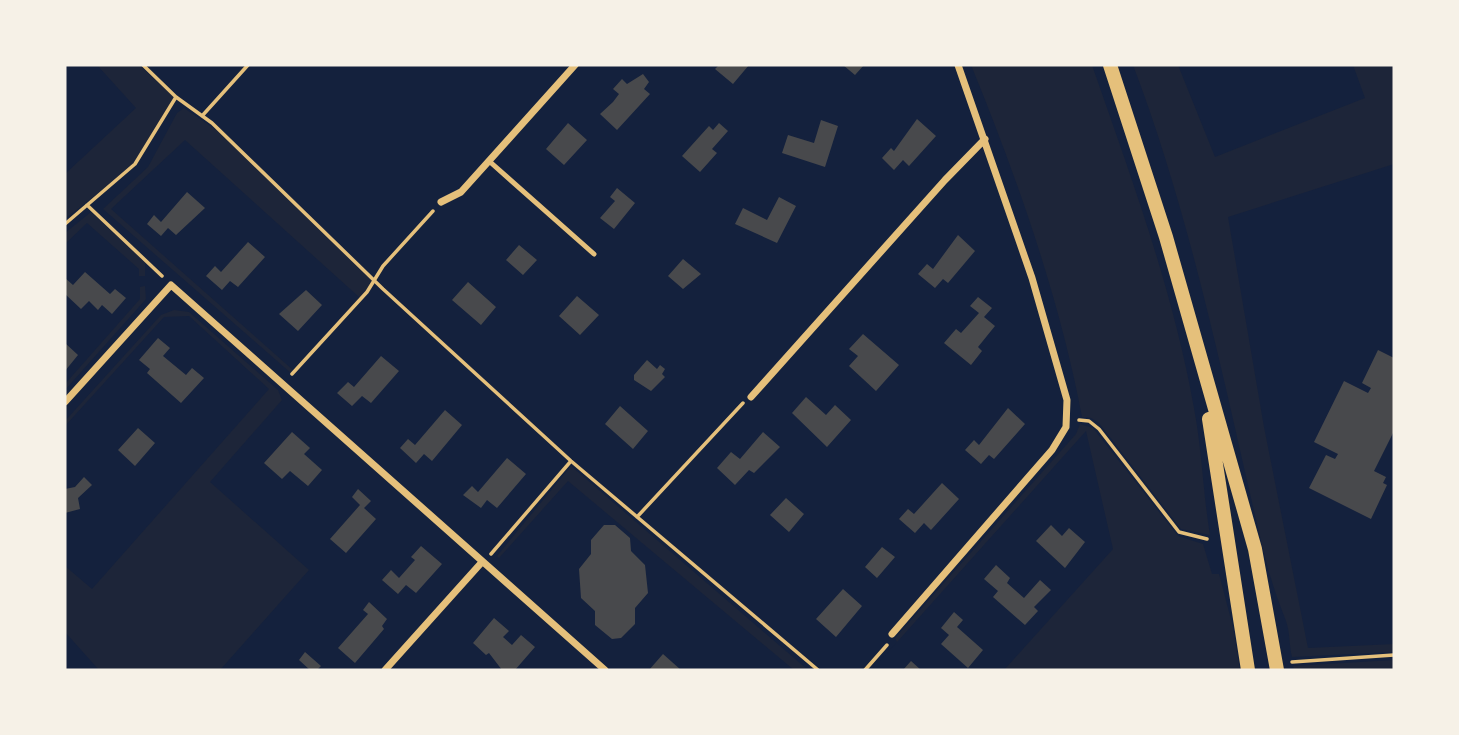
<svg xmlns="http://www.w3.org/2000/svg" width="1459" height="735" font-family="'Archivo Narrow',sans-serif">
  <rect width="100%" height="100%" fill="#14213d"/>
  <path fill="#1d2539" fill-rule="evenodd" d="M97,65H139L174,97L139,161L65,219V174L136,108Z
    M971,65H1092C1131,177 1173,290 1194,408C1202,450 1203,493 1210,535L1181,529L1099,423L1091,418L1082,417C1060,299 1016,175 971,65Z
    M1133,65H1178L1215,157L1365,98L1353,65H1394V164L1228,217L1264,427L1308,648L1394,644V652L1292,657C1289,645 1290,632 1286,621C1276,596 1268,571 1262,545C1224,384 1192,220 1133,65Z
    M184,108L225,136L376,280L292,374L103,209L148,167L177,113ZM185,140L359,297L294,371L111,209Z
    M91,212L145,262V276H139V269L87,223L65,244V233Z
    M145,286L146,299L65,390V384L140,299V287Z
    M174,310L189,312L278,390L282,400L210,482L309,570L220,670H99L65,632V566L92,589L269,389L189,316L164,317L65,426V421L161,315Z
    M1080,424L1093,428L1178,536L1203,544L1212,574H1219L1233,627L1240,670H1004L1113,549L1086,431L872,670L897,642L895,638L1076,434Z
    M571,466L808,670H794L568,481L499,558L497,556Z
    M1394,660V670H1294L1293,666Z"/>
  <path fill="#48494c" d="M719,65H749L733,84L715,69Z
    M843,65H864L855,75Z
    M643,74L649,82L644,89L650,94L617,130L600,114L613,102L619,94L613,89L622,79L627,84Z
    M917,119L936,136L909,166L903,160L894,170L882,158L891,148L894,151Z
    M821,120L838,126L825,167L782,153L788,135L814,143Z
    M568,123L587,140L564,165L546,149Z
    M719,123L728,131L712,149L717,153L700,172L682,156L709,126L713,130Z
    M617,188L635,203L614,229L600,218L615,201L610,197Z
    M187,192L205,208L176,235L168,228L161,236L147,224L154,215L161,222Z
    M779,197L796,206L777,243L735,224L743,208L767,220Z
    M958,235L975,251L948,283L943,279L935,288L918,274L927,264L933,269Z
    M248,242L265,257L238,287L230,281L222,290L206,276L215,266L221,272Z
    M519,245L537,260L523,275L506,260Z
    M683,259L701,274L683,289L668,276Z
    M85,272L110,294L115,289L126,298L112,314L102,305L98,310L89,301L81,309L65,294V278L73,285Z
    M468,282L496,307L481,325L452,300Z
    M306,290L322,305L298,331L279,314Z
    M577,296L599,315L580,335L559,316Z
    M978,297L992,308L984,317L995,326L978,347L982,351L971,365L944,343L956,329L961,333L979,313L970,306Z
    M863,334L899,365L876,391L849,366L858,356L849,349Z
    M158,338L170,348L163,356L186,375L192,368L204,378L181,403L147,373L150,369L139,360Z
    M65,343L78,355L65,371Z
    M1378,350L1394,358V431L1374,471L1386,477L1383,483L1387,485L1371,519L1309,488L1326,455L1335,459L1338,454L1314,442L1344,381L1368,393L1371,388L1362,383Z
    M381,356L399,371L371,403L362,396L352,406L337,393L348,382L354,387Z
    M647,360L657,369L660,365L665,369L662,374L665,377L651,391L634,380V375Z
    M806,397L826,415L835,405L851,420L827,447L792,413Z
    M620,406L648,431L633,449L605,424Z
    M1008,408L1025,424L994,459L989,455L981,464L965,450L974,440L979,445Z
    M445,410L462,425L432,461L424,454L416,463L400,448L408,439L415,445Z
    M138,428L155,443L135,466L118,450Z
    M292,432L310,448L304,454L322,470L308,486L290,471L282,479L264,463Z
    M763,432L780,447L754,473L749,470L735,485L717,468L731,452L740,459Z
    M507,458L526,474L497,508L487,500L481,508L463,495L472,486L478,492Z
    M84,477L92,485L78,498L80,509L65,513V489L75,487Z
    M942,483L959,499L931,530L924,523L915,533L899,519L908,509L914,514Z
    M358,489L371,501L364,508L376,519L346,553L330,539L360,505L352,497Z
    M786,498L804,514L789,532L770,515Z
    M604,525H615L630,538L631,551L645,565L648,593L635,608V624L621,638L612,639L595,625V611L581,598L579,569L591,554V540Z
    M1051,525L1062,536L1069,528L1085,542L1065,568L1036,541Z
    M421,546L442,564L416,593L406,585L398,594L382,580L391,570L399,578L415,560L411,557Z
    M882,547L895,557L877,578L865,567Z
    M996,565L1010,578L1007,583L1024,598L1040,580L1051,590L1034,607L1038,611L1025,625L993,597L998,591L984,579Z
    M843,589L862,606L836,637L816,619Z
    M369,602L387,619L382,626L384,629L355,663L338,648L368,614L363,610Z
    M954,612L963,620L957,627L983,650L968,668L941,644L949,635L941,628Z
    M494,618L509,631L503,637L512,645L521,635L535,647L515,670H502L489,653L486,655L473,643Z
    M305,652L321,666L317,670H310L299,660Z
    M663,654L681,670H649Z
    M911,661L921,670H903Z"/>
  <g fill="none" stroke-linecap="round" stroke-linejoin="round">
    <path stroke="#e5c07b" stroke-width="3.5" d="M143,65L176,97L212,123L383,289L571,461L818,670
      M202,116L248,65
      M87,205L162,276
      M65,224L135,164L176,97
      M292,374L367,292L383,266L433,211
      M1079,420L1089,421L1099,429L1179,532L1207,539
      M637,517L743,403
      M491,554L571,461
      M1292,662L1394,655
      M865,670L887,645"/>
    <path stroke="#e5c07b" stroke-width="5" d="M489,161L594,254"/>
    <path stroke="#e5c07b" stroke-width="7" d="M441,202L461,192L575,65
      M751,397L945,180L985,139
      M65,402L171,285L605,670
      M892,634L1052,450L1066,427L1067,400L1032,278L958,65
      M385,670L482,562"/>
    <path stroke="#e5c07b" stroke-width="14" d="M1110,65L1166,237L1255,549L1277,670
      M1209,419L1248,670"/>
  </g>
  <rect width="1459" height="735" fill="none" stroke="#f6f1e7" stroke-width="133"/>
</svg>
